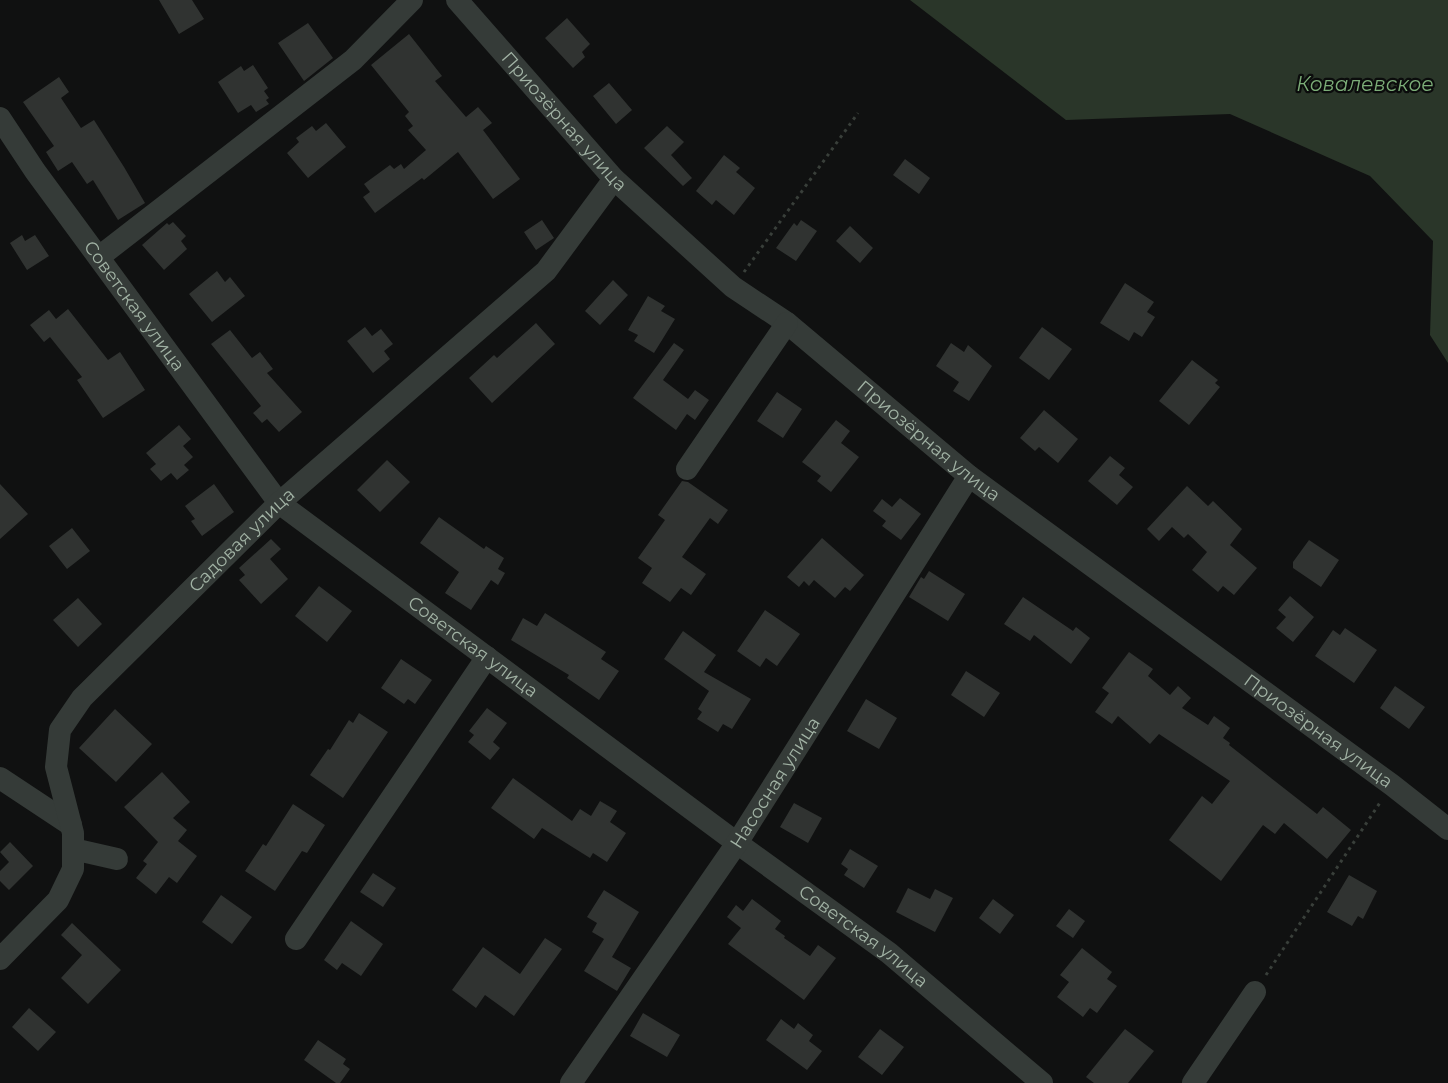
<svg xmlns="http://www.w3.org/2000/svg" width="1448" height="1083" font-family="Montserrat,sans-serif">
  <rect width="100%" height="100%" fill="#101111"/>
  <path fill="#2a3629" d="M910,0H1448V363L1430,335L1433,241L1370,176L1230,114L1066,120Z"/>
  <path fill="#303331" d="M159,0H192L204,19L179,34Z
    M567,18L590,44L582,52L585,57L573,68L545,38Z
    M308,23L333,58L304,81L278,43Z
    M409,34L442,76L435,81L466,117L478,107L492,123L483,130L520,179L493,199L458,152L424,180L422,178L375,213L363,197L370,192L364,184L390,165L394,169L401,164L404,169L426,150L408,130L413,126L405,116L409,112L371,65Z
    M253,65L268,88L264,91L269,98L266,100L269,104L256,112L251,105L238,113L218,82L241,66L244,71Z
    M59,77L69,92L61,98L81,128L94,120L124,167L145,203L118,220L93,180L87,184L72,162L58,171L46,152L54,146L23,102Z
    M609,83L632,110L616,124L593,96Z
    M326,123L346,147L308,178L287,153L299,142L296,138L312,126L316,131Z
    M667,126L684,142L671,155L692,178L683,186L644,148Z
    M724,155L740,168L736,172L755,188L734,215L716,200L712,205L696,191Z
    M905,159L930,178L919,194L893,175Z
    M542,220L554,238L536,250L524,232Z
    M801,220L817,231L796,261L776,248L794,223L797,226Z
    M173,222L186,236L181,241L187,249L164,270L142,245L167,223L169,225Z
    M850,226L873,248L860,263L836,241Z
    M22,235L25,241L35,235L49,256L27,270L10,243Z
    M217,271L225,282L230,277L245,296L212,322L189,294Z
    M613,280L628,295L600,325L585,311Z
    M1125,283L1154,302L1147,312L1155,317L1142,337L1134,332L1129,341L1100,323Z
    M648,296L665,306L661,311L675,319L654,353L634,341L638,335L628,330Z
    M68,309L108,360L120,352L145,390L103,418L77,380L82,377L50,337L44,342L30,325L49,310L56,319Z
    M536,323L555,344L492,403L469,378L494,355L497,358Z
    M365,327L372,336L381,329L393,344L384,351L390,359L373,373L347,341Z
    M1042,327L1072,349L1049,380L1019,358Z
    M230,330L252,358L260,352L273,369L267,373L302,412L279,432L267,419L262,423L253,413L261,406L211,344Z
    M674,343L684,350L663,380L688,399L695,390L709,400L695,420L687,414L676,430L633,398Z
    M951,343L964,352L968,345L992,366L969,401L953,391L959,382L936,366Z
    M1192,360L1218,380L1215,383L1220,387L1189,425L1159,401Z
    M777,392L802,409L783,438L757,421Z
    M1044,410L1078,439L1058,463L1039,447L1035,451L1020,438Z
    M836,420L850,431L841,443L859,457L831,492L817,481L821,476L802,462Z
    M179,425L191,439L183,446L193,457L184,465L189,470L177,480L171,473L161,481L150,469L156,464L146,453Z
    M1110,456L1125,468L1119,475L1133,487L1117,505L1088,481Z
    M387,460L410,482L380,512L357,490Z
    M682,481L688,482L728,510L718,524L710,518L682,557L706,574L691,595L681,588L670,602L642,583L652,568L638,558L665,520L658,515Z
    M0,484L28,514L0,539Z
    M214,484L234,512L202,536L191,521L195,519L185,506Z
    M1187,486L1208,506L1213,501L1242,529L1230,545L1257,568L1234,595L1223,586L1218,592L1192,570L1207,552L1188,534L1184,538L1172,527L1159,541L1147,529Z
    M900,498L921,514L901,540L882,526L886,521L873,511L882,499L892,507Z
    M439,517L484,549L486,546L504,558L498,569L505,573L498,585L491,580L471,610L445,593L459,572L420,543Z
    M72,528L90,551L67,569L49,546Z
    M822,538L864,575L850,591L845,587L835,598L814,580L809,586L804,581L799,587L787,577Z
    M271,539L281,549L270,559L288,579L261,604L239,580L245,575L239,568Z
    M1309,540L1339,560L1321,587L1293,568V562Z
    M929,571L965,594L948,621L909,597L921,577L924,579Z
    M319,586L352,611L327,642L295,616Z
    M1290,596L1314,617L1293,642L1276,628L1286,617L1278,610Z
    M1023,597L1073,631L1076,627L1090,638L1071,664L1034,635L1030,641L1004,624Z
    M78,598L102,624L78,647L53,620Z
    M765,610L800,634L777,666L766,658L760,667L737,651Z
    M545,613L606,652L601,659L619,671L599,700L567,678L569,675L511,640L523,618L537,626Z
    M1345,628L1377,650L1354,683L1315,656L1333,630L1340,635Z
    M683,631L716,655L704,672L751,699L732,729L723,724L718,732L697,719L702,712L698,709L709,691L664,659Z
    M1129,652L1153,669L1148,676L1170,695L1178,686L1191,698L1182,708L1208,725L1214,716L1230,728L1223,738L1230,743L1229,745L1317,814L1323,807L1351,830L1327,859L1284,823L1275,834L1263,825L1221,881L1169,840L1202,796L1212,804L1230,781L1159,734L1150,744L1118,716L1112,724L1095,712L1109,693L1102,688Z
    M401,659L432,680L415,704L408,699L404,704L381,688Z
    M966,671L1000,693L984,717L951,695Z
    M1395,686L1425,707L1409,729L1380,708Z
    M866,699L897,718L879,749L847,731Z
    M487,708L507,723L493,742L500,748L490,760L468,742L474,735L469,731Z
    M115,709L152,744L116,782L79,748Z
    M359,713L388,732L343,798L310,775L328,749L330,750L349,720L353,723Z
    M162,772L190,802L173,818L187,830L178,841L197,856L177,883L169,877L156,894L136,878L147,864L143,861L158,842L124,807Z
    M513,778L572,821L580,809L591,816L600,801L617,811L610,822L626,833L607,862L593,853L590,858L542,828L534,839L491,808Z
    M794,803L822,818L808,843L780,827Z
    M293,804L325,825L307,853L302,851L275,891L245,871L263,844L266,846Z
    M10,842L33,866L9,890L0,881V871L9,862L0,852Z
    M850,849L878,866L864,888L844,875L848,869L841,864Z
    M373,873L396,888L383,907L360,892Z
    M1349,875L1377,891L1363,919L1358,916L1352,926L1327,912Z
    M908,888L930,899L935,889L953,898L935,932L896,912Z
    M604,890L639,912L612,957L631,968L617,991L584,971L604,939L592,932L597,923L587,917Z
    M221,895L252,917L232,944L202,922Z
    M752,899L781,921L775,929L785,936L784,938L810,956L818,945L836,958L804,1000L728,944L741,928L727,917L736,905L743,911Z
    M993,899L1014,915L1000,934L979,918Z
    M1069,909L1085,921L1073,938L1056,926Z
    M351,921L383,944L361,976L342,963L337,970L324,960Z
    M72,923L121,970L88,1004L61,978L82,955L61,935Z
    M545,938L562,949L514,1016L485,995L476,1008L452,990L483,947L520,974Z
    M1082,948L1112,972L1107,979L1117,986L1097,1013L1090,1008L1083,1017L1057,997L1069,982L1060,975Z
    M29,1008L56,1032L38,1051L12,1027Z
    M643,1013L680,1035L667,1057L630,1036Z
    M781,1019L794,1029L798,1023L813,1035L809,1041L822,1051L807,1070L766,1040Z
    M880,1029L904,1047L882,1075L858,1057Z
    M1125,1029L1154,1051L1128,1083H1094L1086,1077Z
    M318,1040L346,1059L343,1064L350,1069L340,1083H336L304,1060Z"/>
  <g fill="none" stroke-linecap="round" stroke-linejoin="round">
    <path stroke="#393f3a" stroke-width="3" stroke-dasharray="3 4.5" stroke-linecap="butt" d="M744,272L858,113
      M1266,975L1381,801"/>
    <g stroke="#353b38" stroke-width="22">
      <path id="s1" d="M457,0L614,179L733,287L787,323L969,476L1392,785L1448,829"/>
      <path id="s2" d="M0,118L35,171L279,503L737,843L889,953L1042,1083"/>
      <path d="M99,257L353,60L412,0"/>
      <path d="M687,469L787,323"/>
      <path d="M0,778L71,825"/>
      <path d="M73,849L117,859"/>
      <path d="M296,939L487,657"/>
      <path id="s3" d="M0,959L58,900L73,869V833L56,767L60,730L82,698L279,503L546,271L614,179"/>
      <path id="s4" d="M571,1083L737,843L969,476"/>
      <path d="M1193,1083L1255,992"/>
    </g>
  </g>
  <g text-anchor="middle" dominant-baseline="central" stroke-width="4.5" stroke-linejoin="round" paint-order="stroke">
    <g font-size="18" fill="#a1b2a4" stroke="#0b0c0c">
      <text stroke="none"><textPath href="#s1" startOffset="162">Приозёрная улица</textPath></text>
      <text stroke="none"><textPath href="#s2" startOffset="231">Советская улица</textPath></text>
      <text stroke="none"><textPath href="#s1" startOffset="648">Приозёрная улица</textPath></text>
      <text stroke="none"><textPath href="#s3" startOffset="522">Садовая улица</textPath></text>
      <text stroke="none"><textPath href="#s2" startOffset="717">Советская улица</textPath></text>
      <text stroke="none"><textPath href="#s1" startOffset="1134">Приозёрная улица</textPath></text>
      <text stroke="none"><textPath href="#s4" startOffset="363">Насосная улица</textPath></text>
      <text stroke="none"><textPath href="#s2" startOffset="1203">Советская улица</textPath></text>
    </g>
    <g font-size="20" font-style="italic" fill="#7cad78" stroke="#0b0c0c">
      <text x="1365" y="84">Ковалевское</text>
    </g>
  </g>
</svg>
